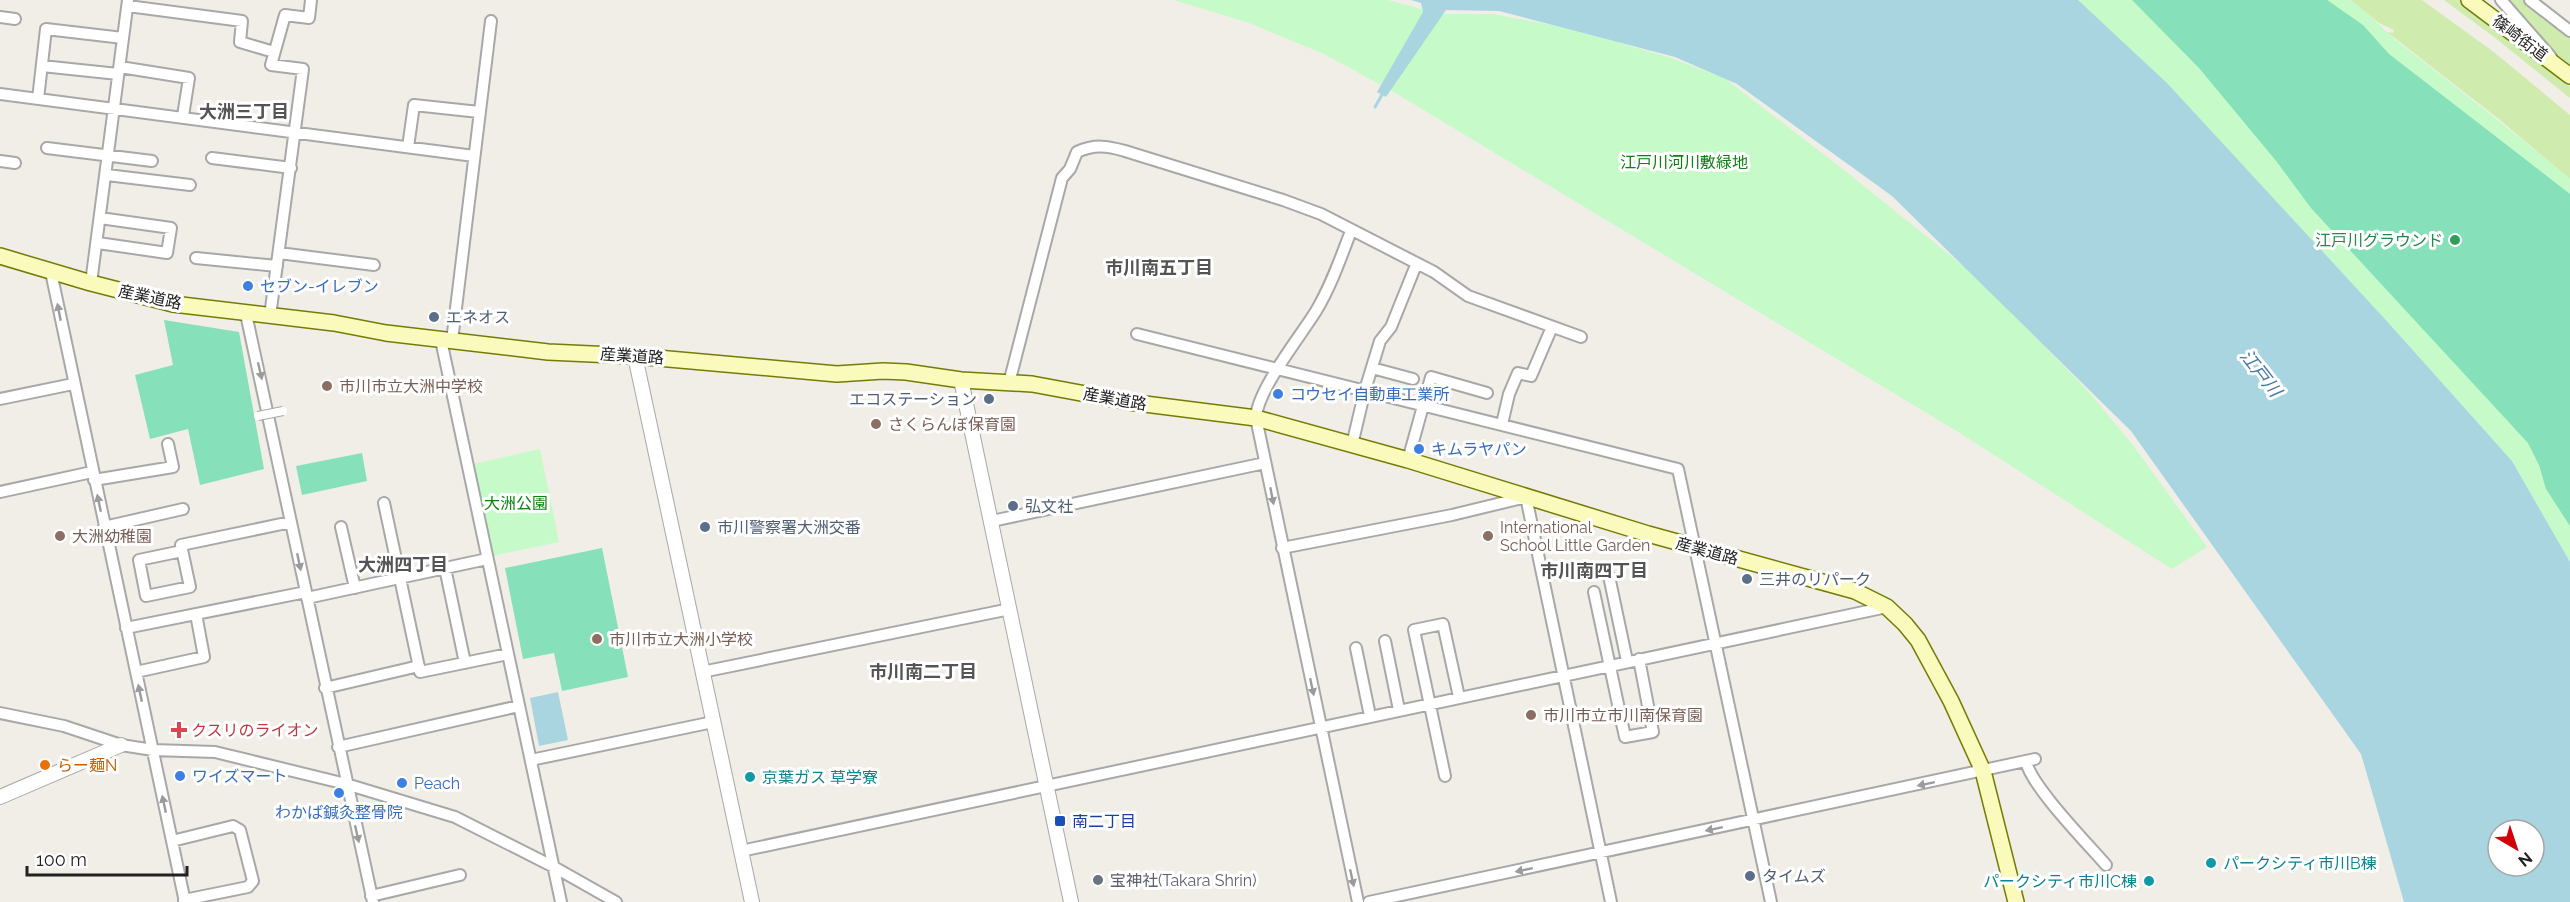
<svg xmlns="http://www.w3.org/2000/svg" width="2570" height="902" font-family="Raleway,'Noto Sans JP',sans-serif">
  <rect width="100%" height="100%" fill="#f1eee8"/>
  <path fill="#cfebae" d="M2350,0H2422L2495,53L2570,115V179L2500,120L2387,32L2393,33L2394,30L2379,23Z
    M2444,0H2459L2502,31L2570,86V98L2494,37Z
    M2505,0H2525L2570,35V65L2563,63Z"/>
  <path fill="#c6fac8" d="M1174,0H1388L1440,14H1493L1552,25L1613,41L1671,58L1724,78L1839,166L1971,272L2088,391L2132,444L2207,547L2172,569L1955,430L1392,91L1324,54L1249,23Z
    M2078,0H2350C2371,14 2383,31 2402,45C2459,89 2515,133 2570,179V562L2512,461L2384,318L2167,83Z
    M540,449L559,542L492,556L473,464Z"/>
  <path fill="#86e0b9" d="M2132,0H2327L2363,25L2389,54L2570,194V526L2546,489L2539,465L2528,443L2311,208L2277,162L2199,68Z
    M164,320L239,332L264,469L200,485L188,429L150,439L135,375L173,365Z
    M362,453L367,481L302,495L296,466Z
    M602,548L628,677L562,691L554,653L523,659L505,568Z"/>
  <path fill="#a8d5df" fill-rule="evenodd" d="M1411,0H2078L2167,83L2384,318L2512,461L2570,562V902H2404L2361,754L2131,431L1892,196L1737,84L1675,57L1499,11L1446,10L1386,97L1377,92L1423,12L1421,3ZM2498,830H2534V866H2498Z
    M558,692L568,740L539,746L530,698Z"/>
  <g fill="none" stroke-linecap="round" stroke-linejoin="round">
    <path stroke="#a8d5df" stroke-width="3" d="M1375,107L1383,93"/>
    <g stroke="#a8a8a8" stroke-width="14">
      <path id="minor" d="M2501,0L2551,57
        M2530,0L2570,31
        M128,6L242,21L240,42L274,52
        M0,17L15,19
        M42,66L118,74
        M120,67L189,78L183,116
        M0,94L474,156
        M38,99L46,29L123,38
        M408,147L414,105L479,112
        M47,148L152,161
        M212,158L291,168
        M0,161L15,163
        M107,175L190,185
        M1351,231C1341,257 1331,286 1316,311C1300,337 1257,390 1256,418L1358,902
        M98,243L167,253L171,228L100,218
        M279,253L374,265
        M196,258L277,266
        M51,272L185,902
        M91,283L128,0
        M246,314L373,902
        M270,316L303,69L271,65L285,15L309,18L311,0
        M1137,334L1678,469L1771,902
        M441,340L561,902
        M452,341L491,21
        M1372,368L1413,379
        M1009,383L1062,178L1070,169L1077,152C1095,144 1107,146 1125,151L1283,200L1321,214L1434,272L1468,296L1581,337
        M0,399L73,384
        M1502,424L1509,394L1518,373L1531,376L1552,327
        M1352,445L1365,390L1380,341L1391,327L1416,265
        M1408,460L1431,377L1487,393
        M94,480L173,467L168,444
        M0,492L92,472
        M384,503L420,672L508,654
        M992,521L1265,463
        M104,527L183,509
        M341,527L355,588
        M1282,548L1452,515L1526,497L1611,902
        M182,551L139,560L146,596L190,587L181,545L291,522
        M445,568L465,663
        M1609,576L1627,661
        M1594,592L1625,737L1653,732L1639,659
        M307,598L487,559
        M126,628L306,592
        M1385,641L1399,710
        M1356,648L1370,716
        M136,672L204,657L196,614
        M702,672L1010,609
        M325,688L419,666
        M0,713L64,726L121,745L153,750L215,752L346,784L455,817L554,867L616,902
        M338,747L519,706
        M531,760L713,722
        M2026,761C2030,785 2088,844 2106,865
        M1445,776L1414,630L1443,624L1459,697
        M172,841L233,826L240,830L253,881L248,887L184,900
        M741,851L1887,607
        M371,896L460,875
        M1369,902L2035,759"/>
    </g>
    <g stroke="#a8a8a8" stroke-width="16">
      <path id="tertiary" d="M635,356L752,902
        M961,380L1071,902
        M0,797L121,745"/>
    </g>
    <g stroke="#747c04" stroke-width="18">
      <path id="secondary" d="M2469,0L2570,76
        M0,256L91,283L173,304L334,323L386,333L548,352L635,356L837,374L883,371L906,372L961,380L1032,384L1129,402L1256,418L1408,460L1648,534L1855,591L1887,607L1905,624L1918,640L1951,701L1983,771L2016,902"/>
    </g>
    <use href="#minor" stroke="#fff" stroke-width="10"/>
    <use href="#tertiary" stroke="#fff" stroke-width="14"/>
    <use href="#secondary" stroke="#fafabd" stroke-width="15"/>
    <g stroke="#a8a8a8" stroke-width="10" stroke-linecap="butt">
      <path id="pedestrian-bridge" d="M258,416L283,411"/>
    </g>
    <use href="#pedestrian-bridge" stroke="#fff" stroke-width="8"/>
  </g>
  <defs><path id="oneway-solid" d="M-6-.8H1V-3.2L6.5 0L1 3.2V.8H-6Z" transform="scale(1.5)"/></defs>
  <g fill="#9b9b9b">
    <use href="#oneway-solid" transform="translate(59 312) rotate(-101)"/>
    <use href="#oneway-solid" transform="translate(260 371) rotate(77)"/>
    <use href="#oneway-solid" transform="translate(1272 496) rotate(79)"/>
    <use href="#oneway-solid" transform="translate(99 503) rotate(-102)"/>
    <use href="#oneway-solid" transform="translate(299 562) rotate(78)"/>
    <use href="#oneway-solid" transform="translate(1312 687) rotate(78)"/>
    <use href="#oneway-solid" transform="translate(140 693) rotate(-102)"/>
    <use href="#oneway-solid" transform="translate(1926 784) rotate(168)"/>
    <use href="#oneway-solid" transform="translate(164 804) rotate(-102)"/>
    <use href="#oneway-solid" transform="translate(1714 829) rotate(168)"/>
    <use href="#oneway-solid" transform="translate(357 834) rotate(77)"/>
    <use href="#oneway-solid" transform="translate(1524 870) rotate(168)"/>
    <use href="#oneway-solid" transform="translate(1352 878) rotate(78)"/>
  </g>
  <circle fill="#2e9e5b" stroke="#fff" stroke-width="2" cx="2455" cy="240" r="6"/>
  <g fill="#3f7fe0" stroke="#fff" stroke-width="2">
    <circle cx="248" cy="286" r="6"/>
    <circle cx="1278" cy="394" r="6"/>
    <circle cx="1419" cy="449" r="6"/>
    <circle cx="180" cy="776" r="6"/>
    <circle cx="402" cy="783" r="6"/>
    <circle cx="339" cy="793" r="6"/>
  </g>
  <g fill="#5c6f8a" stroke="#fff" stroke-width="2">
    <circle cx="434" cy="317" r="6"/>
    <circle cx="989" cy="399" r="6"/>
    <circle cx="1013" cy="506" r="6"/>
    <circle cx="705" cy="527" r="6"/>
    <circle cx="1747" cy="579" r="6"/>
    <circle cx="1750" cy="876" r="6"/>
  </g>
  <g fill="#8d6e63" stroke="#fff" stroke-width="2">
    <circle cx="327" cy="386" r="6"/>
    <circle cx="876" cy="424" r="6"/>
    <circle cx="60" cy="536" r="6"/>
    <circle cx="1488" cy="536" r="6"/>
    <circle cx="597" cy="639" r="6"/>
    <circle cx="1531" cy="715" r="6"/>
  </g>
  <path fill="#e0444e" stroke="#fff" stroke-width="2" d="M176 721h6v6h6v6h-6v6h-6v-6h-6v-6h6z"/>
  <circle fill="#e8710a" stroke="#fff" stroke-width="2" cx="45" cy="765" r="6"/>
  <g fill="#0f9aa8" stroke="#fff" stroke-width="2">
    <circle cx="750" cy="777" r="6"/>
    <circle cx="2211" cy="863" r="6"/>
    <circle cx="2149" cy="881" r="6"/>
  </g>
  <rect fill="#1a4fb4" stroke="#fff" stroke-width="2" x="1054" y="815" width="12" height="12" rx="3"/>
  <circle fill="#6b7280" stroke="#fff" stroke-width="2" cx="1098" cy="880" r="6"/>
  <g text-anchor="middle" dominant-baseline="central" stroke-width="6" stroke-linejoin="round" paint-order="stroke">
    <g font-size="16" fill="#212121" stroke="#fff">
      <text transform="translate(2520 38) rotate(37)">篠崎街道</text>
      <text transform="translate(150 297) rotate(12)">産業道路</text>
      <text transform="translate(632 356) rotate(4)">産業道路</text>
      <text transform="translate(1115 399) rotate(10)">産業道路</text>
      <text transform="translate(1707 551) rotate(15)">産業道路</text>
    </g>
    <g font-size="16" fill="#0b8310" stroke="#fff">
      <text x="1684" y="162">江戸川河川敷緑地</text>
      <text x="516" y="503">大洲公園</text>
    </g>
    <g font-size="16" fill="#27864d" stroke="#fff" text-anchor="end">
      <text x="2443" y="240">江戸川グラウンド</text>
    </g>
    <g font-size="16" fill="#366cbe" stroke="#fff" text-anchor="start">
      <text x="260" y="286">セブン-イレブン</text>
      <text x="1290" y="394">コウセイ自動車工業所</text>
      <text x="1431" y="449">キムラヤパン</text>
      <text x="192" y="776">ワイズマート</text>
      <text x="414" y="783">Peach</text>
      <text x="339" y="812" text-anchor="middle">わかば鍼灸整骨院</text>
    </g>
    <g font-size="16" fill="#4e5e75" stroke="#fff" text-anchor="start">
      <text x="446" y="317">エネオス</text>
      <text x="977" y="399" text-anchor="end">エコステーション</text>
      <text x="1025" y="506">弘文社</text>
      <text x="717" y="527">市川警察署大洲交番</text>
      <text x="1759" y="579">三井のリパーク</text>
      <text x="1762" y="876">タイムズ</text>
    </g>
    <g font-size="16" fill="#785e54" stroke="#fff" text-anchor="start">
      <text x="339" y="386">市川市立大洲中学校</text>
      <text x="888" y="424">さくらんぼ保育園</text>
      <text x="1500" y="527">International<tspan x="1500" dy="18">School Little Garden</tspan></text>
      <text x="72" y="536">大洲幼稚園</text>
      <text x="609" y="639">市川市立大洲小学校</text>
      <text x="1543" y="715">市川市立市川南保育園</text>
    </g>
    <g font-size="16" fill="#be3a42" stroke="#fff" text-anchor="start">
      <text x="191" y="730">クスリのライオン</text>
    </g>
    <g font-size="16" fill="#c56008" stroke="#fff" text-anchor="start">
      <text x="57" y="765">らー麺N</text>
    </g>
    <g font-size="16" fill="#0d838f" stroke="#fff" text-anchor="start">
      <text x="762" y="777">京葉ガス 草学寮</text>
      <text x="2223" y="863">パークシティ市川B棟</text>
      <text x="2137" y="881" text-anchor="end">パークシティ市川C棟</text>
    </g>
    <g font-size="16" fill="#164399" stroke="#fff" text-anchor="start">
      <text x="1072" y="821">南二丁目</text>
    </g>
    <g font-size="16" fill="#5b616d" stroke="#fff" text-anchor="start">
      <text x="1110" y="880">宝神社(Takara Shrin)</text>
    </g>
    <g font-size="18" font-weight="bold" fill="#545454" stroke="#fff">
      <text x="244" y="111">大洲三丁目</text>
      <text x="1159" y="267">市川南五丁目</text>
      <text x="403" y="564">大洲四丁目</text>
      <text x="1594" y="570">市川南四丁目</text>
      <text x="923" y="671">市川南二丁目</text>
    </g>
    <g font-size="18" font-style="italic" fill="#4578a3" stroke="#fff">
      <text transform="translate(2261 373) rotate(52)">江戸川</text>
    </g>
  </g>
  <g transform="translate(2516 848) rotate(141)"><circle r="28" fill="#ffffff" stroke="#a6a6a6" stroke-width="1.5"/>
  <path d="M0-4.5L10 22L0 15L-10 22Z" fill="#d20009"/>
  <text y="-9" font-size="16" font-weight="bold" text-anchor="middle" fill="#212121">N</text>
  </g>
  <path d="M27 866v9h160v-9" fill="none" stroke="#212121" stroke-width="3"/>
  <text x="36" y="866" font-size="18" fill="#212121" stroke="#ffffff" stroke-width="4.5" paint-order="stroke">100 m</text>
</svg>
